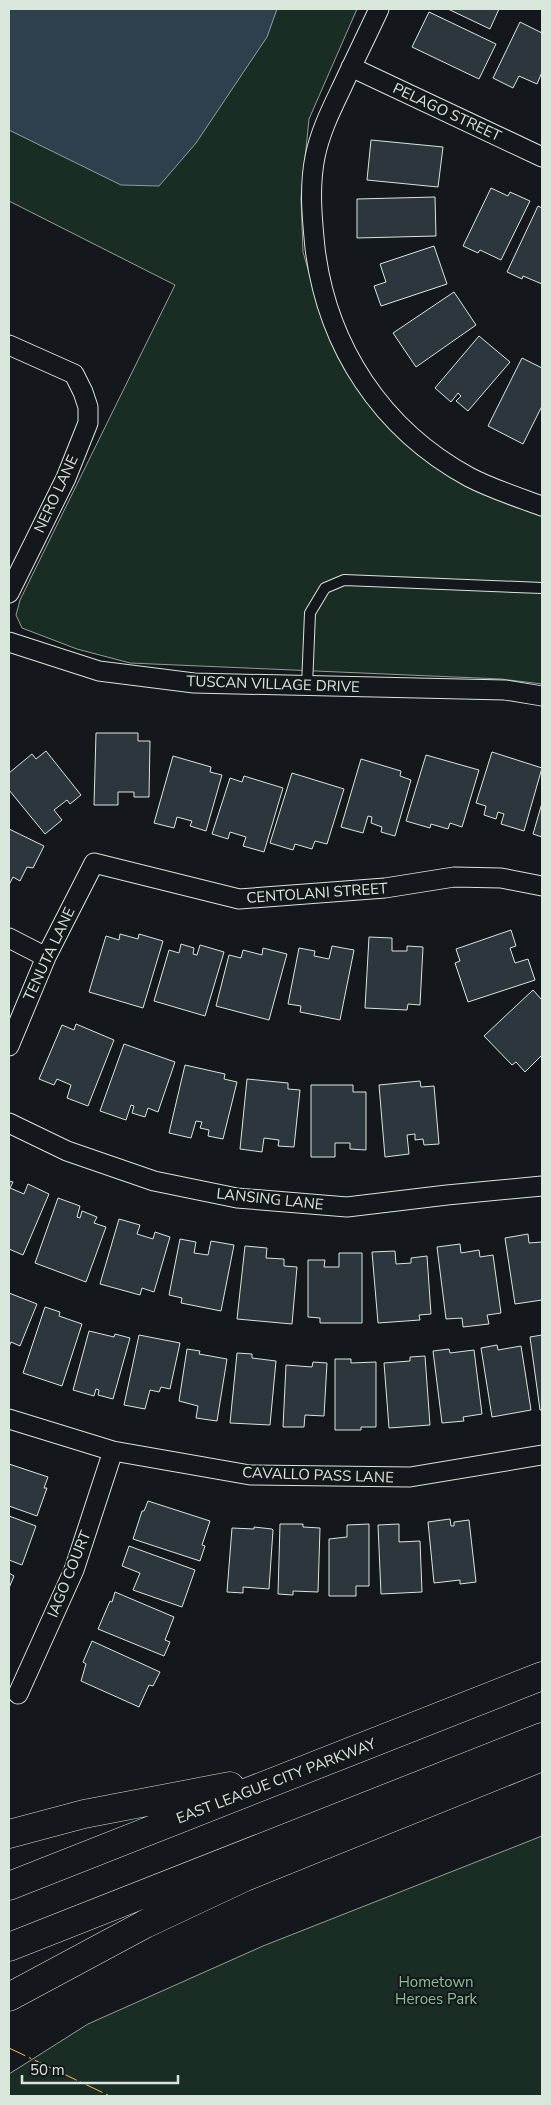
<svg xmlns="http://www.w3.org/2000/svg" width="551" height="2105" font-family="'Nunito Sans',sans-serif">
  <rect width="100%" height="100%" fill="#14181c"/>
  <path fill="#1a2d24" stroke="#939e99" d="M9,9H357L309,119L301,198L303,252L325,327L344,368L385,422L542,516V684L501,679L130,663L77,649L22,628L16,615L20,600L175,285L9,201Z
    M542,1836V2096H9V2074L88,2024L263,1946Z"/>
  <path fill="#2f3f4d" stroke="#939e99" d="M9,9H277L267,37L196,143L159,186L121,185L9,130Z"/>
  <path fill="#2c363c" stroke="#d8e6dc" d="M448,9H499L490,29Z
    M429,12L496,44L479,79L412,47Z
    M520,22L542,33V72L537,84L519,76L513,88L493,78Z
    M371,140L443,147L438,187L367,180Z
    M491,188L508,196L510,192L530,201L501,260L480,250L478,253L463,246Z
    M435,197L436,236L357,238V199Z
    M538,206L542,208V284L523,276L522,279L507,272Z
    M434,246L447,284L381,306L374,286L386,282L380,264Z
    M454,292L476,325L416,367L393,333Z
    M479,336L510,362L468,411L456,401L461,396L458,393L451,402L435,388Z
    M522,358L542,368V406L523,444L488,426Z
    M96,733H138V741H150L149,797H134V792H118V805H94Z
    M46,751L81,795L70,804L67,800L54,810L62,820L45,834L9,790V773L32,754L36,759Z
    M492,752L542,768L524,831L501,824L504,814L498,812L496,819L484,815L486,806L476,803Z
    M426,755L479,770L462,827L450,823L448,829L431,824L430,828L406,821Z
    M173,756L211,767L210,772L222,775L206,831L190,826L192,821L177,817L174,828L154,823Z
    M361,759L401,771L400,776L411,780L395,836L381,832L382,827L371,823L372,817L368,816L363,833L341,827Z
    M292,773L344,789L327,844L315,841L312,849L295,844L293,850L270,843Z
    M244,776L283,788L264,852L243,846L246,837L230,832L228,839L212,834L230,778L242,782Z
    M542,803V837L533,834Z
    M9,829L44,846L33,868L27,867L20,881L13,877L9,885Z
    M511,930L516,946L510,948L515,963L528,959L535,980L468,1002L455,963L460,961L456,949Z
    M120,934L138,939L139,934L163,941L143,1008L89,992L106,936L119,940Z
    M369,937L392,938V951H407V946L423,947L420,1005L408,1004L407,1010L365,1008Z
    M181,944L194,948L193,954L197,955L200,945L224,952L205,1016L154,1001L169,950L179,953Z
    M332,946L354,950L340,1020L300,1012L301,1006L288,1004L299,948L315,951L314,956L329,959Z
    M263,948L287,954L269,1020L216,1006L229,955L241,958L243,950L262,955Z
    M533,990L542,1000V1055L525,1072L516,1062L512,1065L484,1036Z
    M76,1024L114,1040L88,1106L67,1098L71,1085L57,1079L54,1085L39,1079L62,1025L74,1030Z
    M124,1044L175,1062L158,1112L148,1108L145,1117L132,1113L134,1106L131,1105L126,1120L100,1111Z
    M185,1065L225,1074L224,1079L237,1082L223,1139L208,1136L209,1130L200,1128L202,1122L196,1121L191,1138L169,1133Z
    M247,1079L288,1083V1089L300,1090L294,1147L278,1146L279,1140L264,1138L262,1152L240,1149Z
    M420,1081L421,1087L434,1086L439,1144L424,1145L423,1139L415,1140V1134L407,1135L409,1154L385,1157L379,1085Z
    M311,1085H353V1092H366V1150L350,1149V1143H335V1157H311Z
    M9,1181L13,1182L10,1188L24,1194L28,1184L49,1194L23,1255L9,1249Z
    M58,1198L80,1206L77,1217L80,1218L82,1211L97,1217L94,1223L106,1227L86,1282L35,1263Z
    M119,1219L140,1225L137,1234L153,1239L155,1232L170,1237L154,1292L142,1288L140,1295L100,1284Z
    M528,1234L529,1243L542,1242V1300L515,1304L505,1238Z
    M180,1239L196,1242L194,1253L208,1255L211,1241L234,1245L221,1311L181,1303L182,1298L169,1295Z
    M460,1244L461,1253L479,1250L480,1257L493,1255L501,1313L487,1315L489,1324L463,1327L462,1318L446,1319L437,1247Z
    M245,1246L267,1248L266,1258L284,1259V1266L297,1267L292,1324L237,1319Z
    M395,1251L396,1264L411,1263V1258L427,1256L431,1314L419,1315L420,1320L378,1323L372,1252Z
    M339,1253H362V1323H320V1318L308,1317V1260H325L324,1267H339Z
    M9,1293L37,1304L20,1346L11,1342L9,1347Z
    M45,1307L60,1312L59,1316L82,1324L62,1386L23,1373Z
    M89,1331L114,1337L115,1334L130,1338L113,1399L98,1395L99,1390L96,1389L94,1396L73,1390Z
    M139,1335L180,1343L170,1389L161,1387L159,1392L150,1390L145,1409L124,1405Z
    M542,1335V1410H540L530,1337Z
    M497,1345L498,1350L521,1346L531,1410L492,1417L481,1348Z
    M187,1349L200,1351L199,1354L227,1359L217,1421L196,1418L198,1406L179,1401Z
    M449,1349L450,1353L474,1350L482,1414L463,1417L464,1421L442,1423L433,1351Z
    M237,1353L252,1354V1358L276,1361L270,1425L230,1423Z
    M425,1356L430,1425L389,1428L384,1363L410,1361V1357Z
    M335,1359H351V1363L376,1362V1427H361V1430H335Z
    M313,1362L327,1363L324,1416L305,1415L304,1427H283L286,1365L312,1367Z
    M9,1464L48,1477L44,1488H47L37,1516L9,1506Z
    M148,1501L210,1521L202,1545L205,1546L200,1561L133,1539L142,1511H144Z
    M9,1516L36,1526L22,1565L9,1560Z
    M450,1519L451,1526H454V1522L469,1520L476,1582L460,1584V1580L434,1583L428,1522Z
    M280,1524H303V1527L320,1528L318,1592L293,1591V1595L278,1594Z
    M369,1524V1586H356V1596H329V1539L347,1537V1525Z
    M399,1524V1542L420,1541L422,1592L381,1594L378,1525Z
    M254,1527L272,1529L273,1530L269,1589L243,1587V1593L227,1592L232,1528L254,1529Z
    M129,1546L195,1570L182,1607L133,1590L140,1573L122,1566Z
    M9,1573L14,1576L9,1588Z
    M115,1592L174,1617L165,1640L170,1642L164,1656L98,1629L110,1601L112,1602Z
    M92,1641L160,1672L153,1686L149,1685L139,1707L81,1681L86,1664L83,1662Z"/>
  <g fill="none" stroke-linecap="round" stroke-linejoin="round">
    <g stroke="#d8e6dc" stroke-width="12">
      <path id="service" d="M307,686L310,613L325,588L344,580L542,588"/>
    </g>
    <g stroke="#d8e6dc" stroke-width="21">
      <path id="minor" d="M379,9C367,35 354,61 342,87C331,110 320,132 315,157C309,187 312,218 315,248C327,346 381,429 469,477C492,489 517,497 542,506
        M351,67L542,157
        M9,345L74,374L83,392L88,407V423L66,478L9,593
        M9,642L99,671L194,683L505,690L542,696
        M9,938L46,957
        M9,1046L46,957L94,863L239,899L385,888L454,877L501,878L542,886
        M9,1123L67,1151L154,1181L237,1198L347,1207L447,1195L542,1186
        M9,1419L113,1451L250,1475L410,1477L542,1455
        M18,1694L74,1570L113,1451"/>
    </g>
    <g stroke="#d8e6dc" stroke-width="29">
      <path id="primary" d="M9,1834L84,1814L230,1786
        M9,1886L542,1676
        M9,1947L542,1737
        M9,1997L145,1924L245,1877L542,1757"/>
    </g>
    <use href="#service" stroke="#14181c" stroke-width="10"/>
    <use href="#minor" stroke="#14181c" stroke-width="19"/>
    <use href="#primary" stroke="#14181c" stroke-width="28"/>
    <path stroke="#ffb74d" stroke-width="1" stroke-dasharray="18 4 2.5 4" stroke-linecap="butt" d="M9,2048L110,2096"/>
  </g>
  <g text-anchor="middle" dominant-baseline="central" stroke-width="4" stroke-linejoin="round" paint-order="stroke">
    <g font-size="15" fill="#d8e6dc" stroke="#14181c">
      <text transform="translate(447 112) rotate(25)">PELAGO STREET</text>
      <text transform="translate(56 494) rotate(-65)">NERO LANE</text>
      <text transform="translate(273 684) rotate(2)">TUSCAN VILLAGE DRIVE</text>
      <text transform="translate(317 893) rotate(-4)">CENTOLANI STREET</text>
      <text transform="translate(49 954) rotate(-65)">TENUTA LANE</text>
      <text transform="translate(270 1199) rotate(6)">LANSING LANE</text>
      <text transform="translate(318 1475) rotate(2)">CAVALLO PASS LANE</text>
      <text transform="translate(69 1574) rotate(-68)">IAGO COURT</text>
      <text transform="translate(276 1781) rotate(-21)">EAST LEAGUE CITY PARKWAY</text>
    </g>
    <g font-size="15" fill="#8ac095" stroke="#14181c">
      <text x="436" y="1982">Hometown<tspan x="436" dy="17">Heroes Park</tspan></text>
    </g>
  </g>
  <rect width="551" height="2105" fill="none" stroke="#d8e6dc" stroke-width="20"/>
  <path d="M22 2075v8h156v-8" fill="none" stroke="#d8e6dc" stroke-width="2.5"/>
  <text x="30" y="2075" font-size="15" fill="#d8e6dc" stroke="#14181c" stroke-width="4" paint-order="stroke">50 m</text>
</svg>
